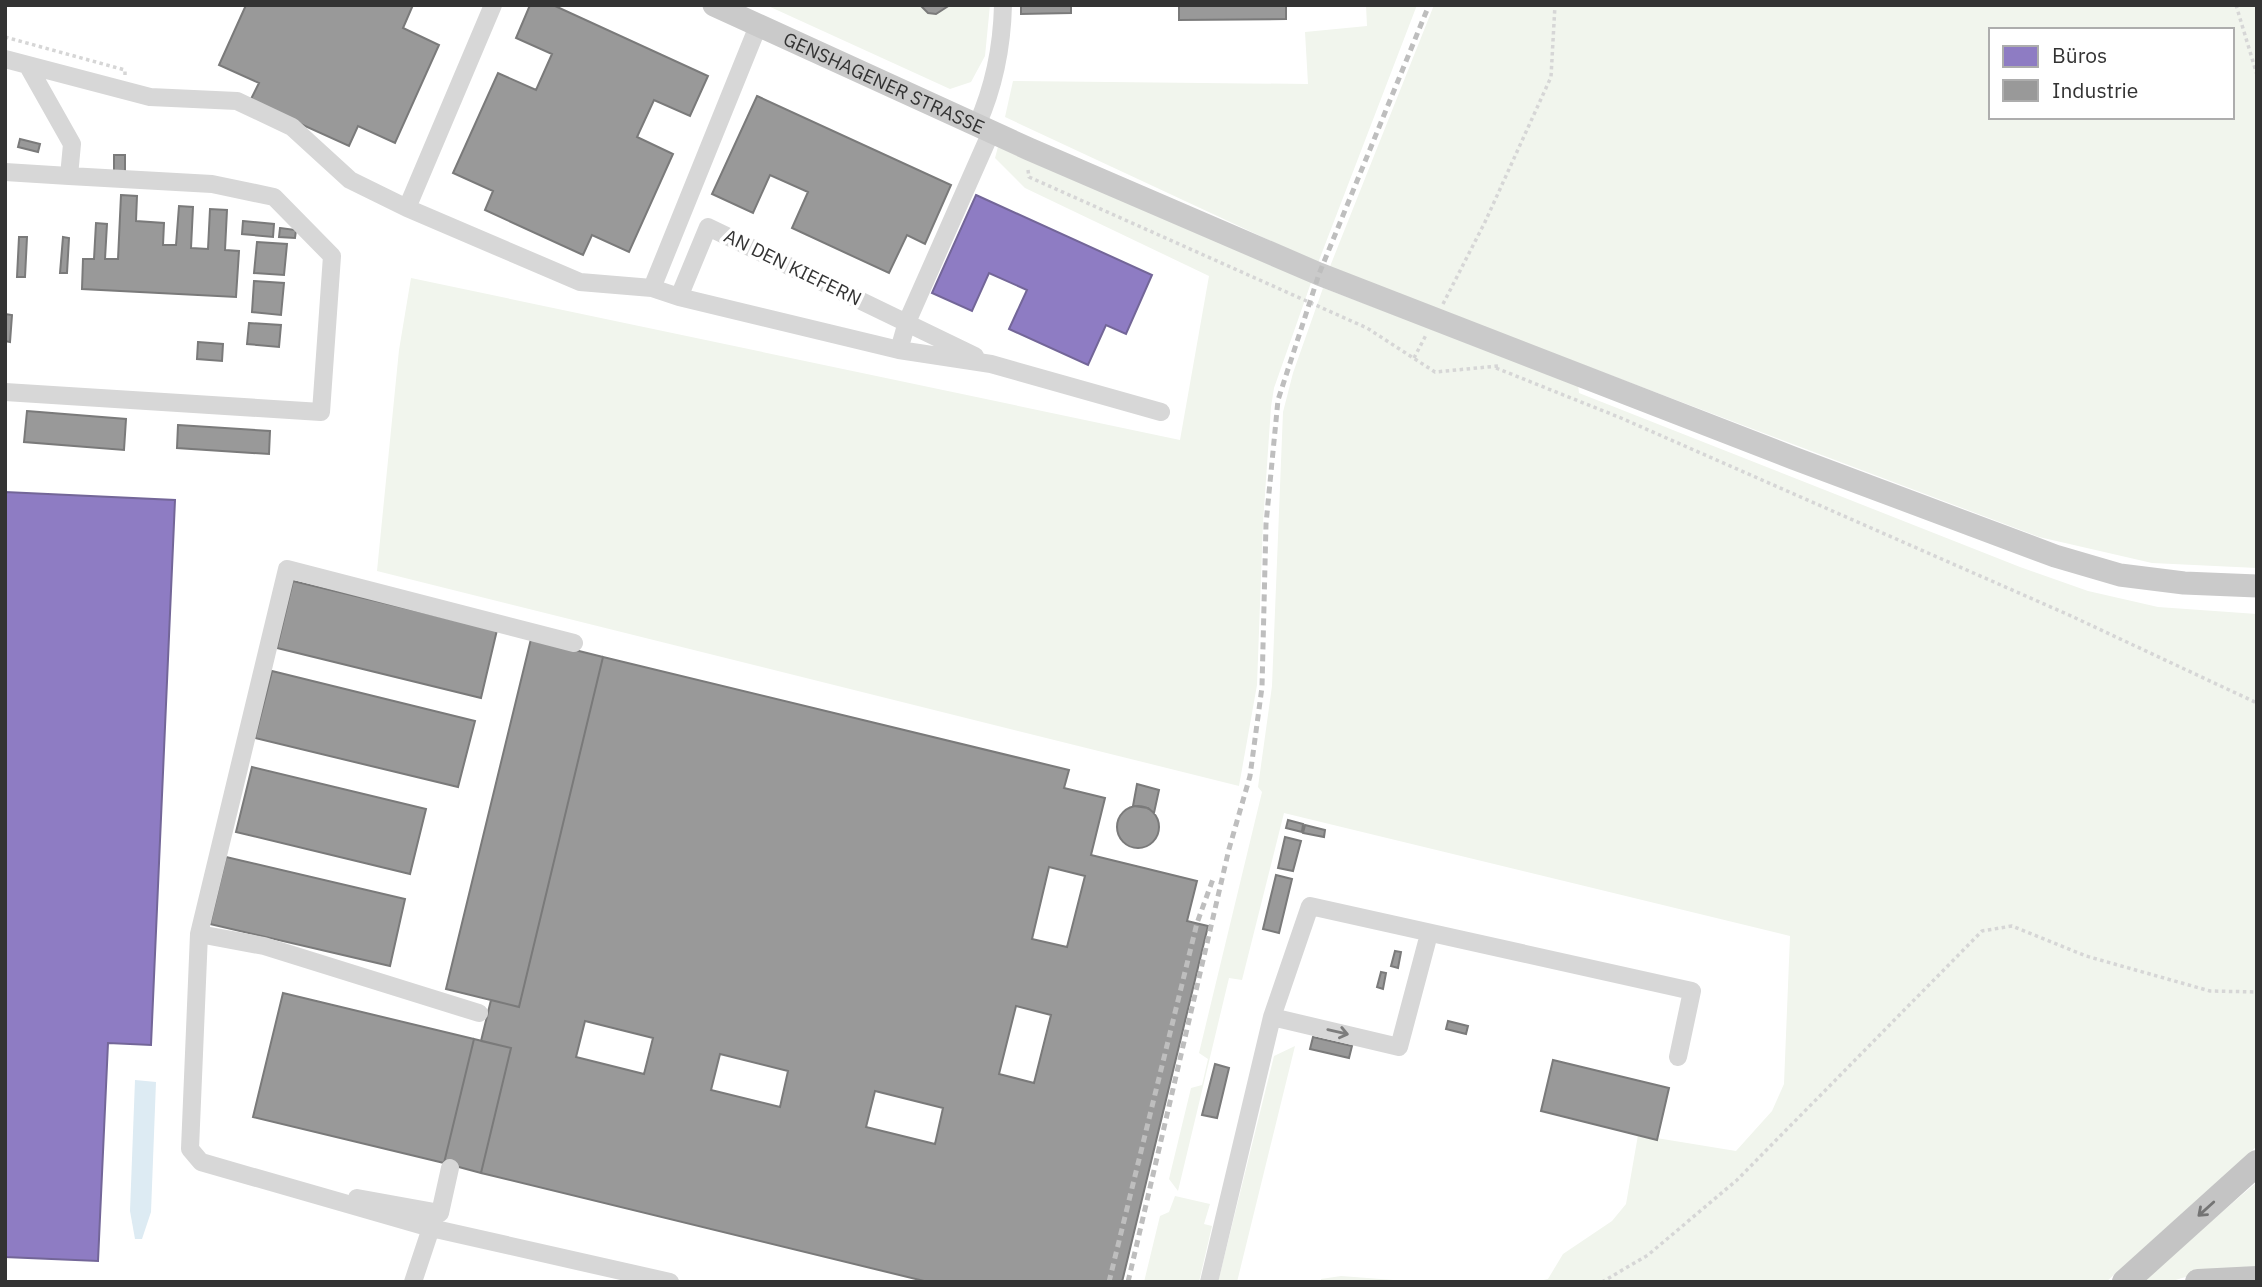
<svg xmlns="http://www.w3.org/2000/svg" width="2262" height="1287" font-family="'IBM Plex Sans',sans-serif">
  <rect width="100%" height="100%" fill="#fff"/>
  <path fill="#f1f5ed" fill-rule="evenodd" d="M766,5L921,6L928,13L936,14L950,5H990L985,56L971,82L950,89Z
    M1366,5H1417L1318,263L1005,117L1013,81L1308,84L1305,32L1367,26Z
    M1434,5H2257V568L2152,563L2039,537L1329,269ZM1991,30H2232V117H1991Z
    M999,143L1312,280L1274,388L1271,407L1263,523L1257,685L1239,786L377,571L399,350L411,278L1180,440L1209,276L1025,188L995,158Z
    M1323,288L1578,384L1579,393L2020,567L2088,591L2158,607L2257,614V1146L2106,1282H1535L1548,1279L1563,1254L1612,1221L1626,1204L1638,1135L1736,1151L1772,1111L1784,1084L1790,936L1284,813L1242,980L1229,978L1178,1191L1169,1179L1191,1088L1202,1085L1208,1059L1199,1053L1262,792L1258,787L1272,686L1283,412L1293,373Z
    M1295,1046L1237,1282H1218L1274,1056Z
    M2257,1182V1271L2202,1272L2169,1282H2140Z
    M1175,1196L1210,1204L1204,1224L1212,1226L1199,1282H1144L1160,1216L1169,1212Z
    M1341,1276L1420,1282H1321V1279Z"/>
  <path fill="#ddebf3" d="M135,1080L156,1082L151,1212L142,1239H135L130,1211Z"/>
  <path fill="#8e7cc3" stroke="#736698" stroke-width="2" d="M976,195L1152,275L1126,334L1106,325L1088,365L1009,329L1027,290L989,273L972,311L932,293Z
    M5,492L175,500L151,1045L108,1043L98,1261L5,1257Z"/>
  <path fill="#999" stroke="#7a7a7a" stroke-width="2" fill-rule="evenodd" d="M246,5H413L403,28L439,45L395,143L358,126L349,146L250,101L259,83L219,65Z
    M530,5H553L708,76L690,116L654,100L637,137L673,154L629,252L592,235L583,255L485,210L493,191L453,173L498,73L536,90L552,54L516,38Z
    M950,5L936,14L928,13L920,5Z
    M1021,5H1071V13L1021,14Z
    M1179,5H1286V19L1179,20Z
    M757,96L951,185L925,244L907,235L889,273L792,228L808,192L770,175L753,213L712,194Z
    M20,139L40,144L38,152L18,147Z
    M114,155H125V172H114Z
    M121,195L137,196L136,221L164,223L163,245H176L179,206L193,207L191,248L208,249L210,209L227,210L225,250L239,251L236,297L82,289L83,259H94L96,223L107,224L105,259H118Z
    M243,221L274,224L273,237L242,234Z
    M280,228L296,230L295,238L279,237Z
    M19,237H27L25,277H17Z
    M63,237L69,238L67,273H60Z
    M257,242L287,244L284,275L254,273Z
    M254,281L284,283L281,315L252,312Z
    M5,314L12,315L10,342L5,341Z
    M249,323L281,325L279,347L247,344Z
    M198,342L223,344L222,361L197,359Z
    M27,411L126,419L124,450L24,442Z
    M178,425L270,431L269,454L177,448Z
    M293,581L497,630L481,698L277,648Z
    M531,639L603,657L519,1007L446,989Z
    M603,657L1069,770L1064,788L1105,798L1091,855L1197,881L1187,921L1208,926L1122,1282H928L481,1173L511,1048L481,1041L491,1000L519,1007ZM1049,867L1085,876L1067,947L1032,939ZM1016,1006L1051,1015L1034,1083L999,1074ZM585,1021L653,1038L644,1074L576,1057ZM720,1054L788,1071L780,1107L711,1090ZM875,1091L943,1108L935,1144L866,1127Z
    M272,671L475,721L458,787L255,738Z
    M252,767L426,809L410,874L236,832Z
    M1137,784L1159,790L1154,813L1148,808L1133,806Z
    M1117 827a21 21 0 1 1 42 0a21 21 0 1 1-42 0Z
    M1288,820L1303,824L1302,832L1286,828Z
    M1305,825L1325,830L1324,837L1303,833Z
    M1285,837L1301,841L1293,871L1278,868Z
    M226,857L405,899L390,966L210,924Z
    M1276,875L1292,879L1279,933L1263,929Z
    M1395,951L1401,952L1398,968L1391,966Z
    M1381,972L1386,973L1383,989L1377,987Z
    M283,993L474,1039L444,1163L253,1117Z
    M1448,1021L1468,1026L1466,1034L1446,1029Z
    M1313,1037L1352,1046L1349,1058L1310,1049Z
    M474,1039L511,1048L481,1173L444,1163Z
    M1553,1060L1669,1088L1657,1140L1541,1111Z
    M1215,1064L1229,1068L1217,1118L1202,1115Z"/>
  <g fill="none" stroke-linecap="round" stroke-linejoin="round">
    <path stroke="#d6d6d6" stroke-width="3.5" stroke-dasharray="3.5 3.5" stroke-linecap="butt" d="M2236,5L2257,75
      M5,37L125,70V75
      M1028,170L1029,177L1367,328L1435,372L1498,366
      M1443,304L1485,222L1551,77L1555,5
      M1414,358L1426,335
      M1496,368L1621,418L2069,615L2257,703
      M1602,1282L1648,1255L1737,1180L1982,931L2012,926L2086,956L2210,991L2257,992"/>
    <path stroke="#d7d7d7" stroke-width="18" d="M5,59L150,97L237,101L292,127L350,180L407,208L580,282L652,288L679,297L899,350L991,364L1161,412
      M977,125C994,87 1002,47 1003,5
      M5,172L69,176
      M407,208L493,5
      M652,288L758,26
      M679,297L708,227L975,356
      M899,350L907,322L991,132
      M5,392L321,412L332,256L274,197L212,184L69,176L72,144L28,66
      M574,643L287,569L199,934L190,1149L201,1162L431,1228L670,1282
      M199,934L264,946L479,1013
      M1272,1017L1399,1047L1429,934
      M357,1198L440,1213L450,1168
      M413,1282L431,1228
      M1209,1282L1272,1017L1310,906L1692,991L1678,1057"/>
    <path stroke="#cacaca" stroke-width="23" id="s1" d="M714,5L1029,149L1319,274L1793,458L2055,556L2120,575L2184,583L2257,586"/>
    <path stroke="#c4c4c4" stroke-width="26" d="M2125,1282L2257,1163
      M2198,1282L2257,1279"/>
    <path stroke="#bebebe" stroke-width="5" stroke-dasharray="7 5" stroke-linecap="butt" d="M1109,1282L1197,923L1213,879
      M1128,1282L1229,849L1250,776L1262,687L1266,524L1278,400L1319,274L1429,5"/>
  </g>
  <defs><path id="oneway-shaft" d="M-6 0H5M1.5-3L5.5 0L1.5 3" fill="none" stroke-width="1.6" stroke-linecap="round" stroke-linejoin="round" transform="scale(1.75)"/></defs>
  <use stroke="#7d7d7d" href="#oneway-shaft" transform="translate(1338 1032) rotate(13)"/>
  <use stroke="#747474" href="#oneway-shaft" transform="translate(2206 1209) rotate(138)"/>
  <g text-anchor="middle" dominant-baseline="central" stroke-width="7" stroke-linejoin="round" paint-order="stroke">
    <g font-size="19" fill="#333" stroke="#fff">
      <text stroke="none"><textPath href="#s1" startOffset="187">GENSHAGENER STRASSE</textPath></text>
      <text transform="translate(793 267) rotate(26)">AN DEN KIEFERN</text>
    </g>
  </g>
  <rect width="2262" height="1287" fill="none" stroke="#333333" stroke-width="14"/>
  <rect x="1989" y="28" width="245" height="91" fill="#ffffff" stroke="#adadad" stroke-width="2"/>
  <rect x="2003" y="46" width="35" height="21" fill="#8e7cc3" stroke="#adadad" stroke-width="2"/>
  <text x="2052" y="63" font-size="21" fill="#333333">Büros</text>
  <rect x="2003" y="80" width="35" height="21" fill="#999999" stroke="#adadad" stroke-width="2"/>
  <text x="2052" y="98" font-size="21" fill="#333333">Industrie</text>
</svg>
